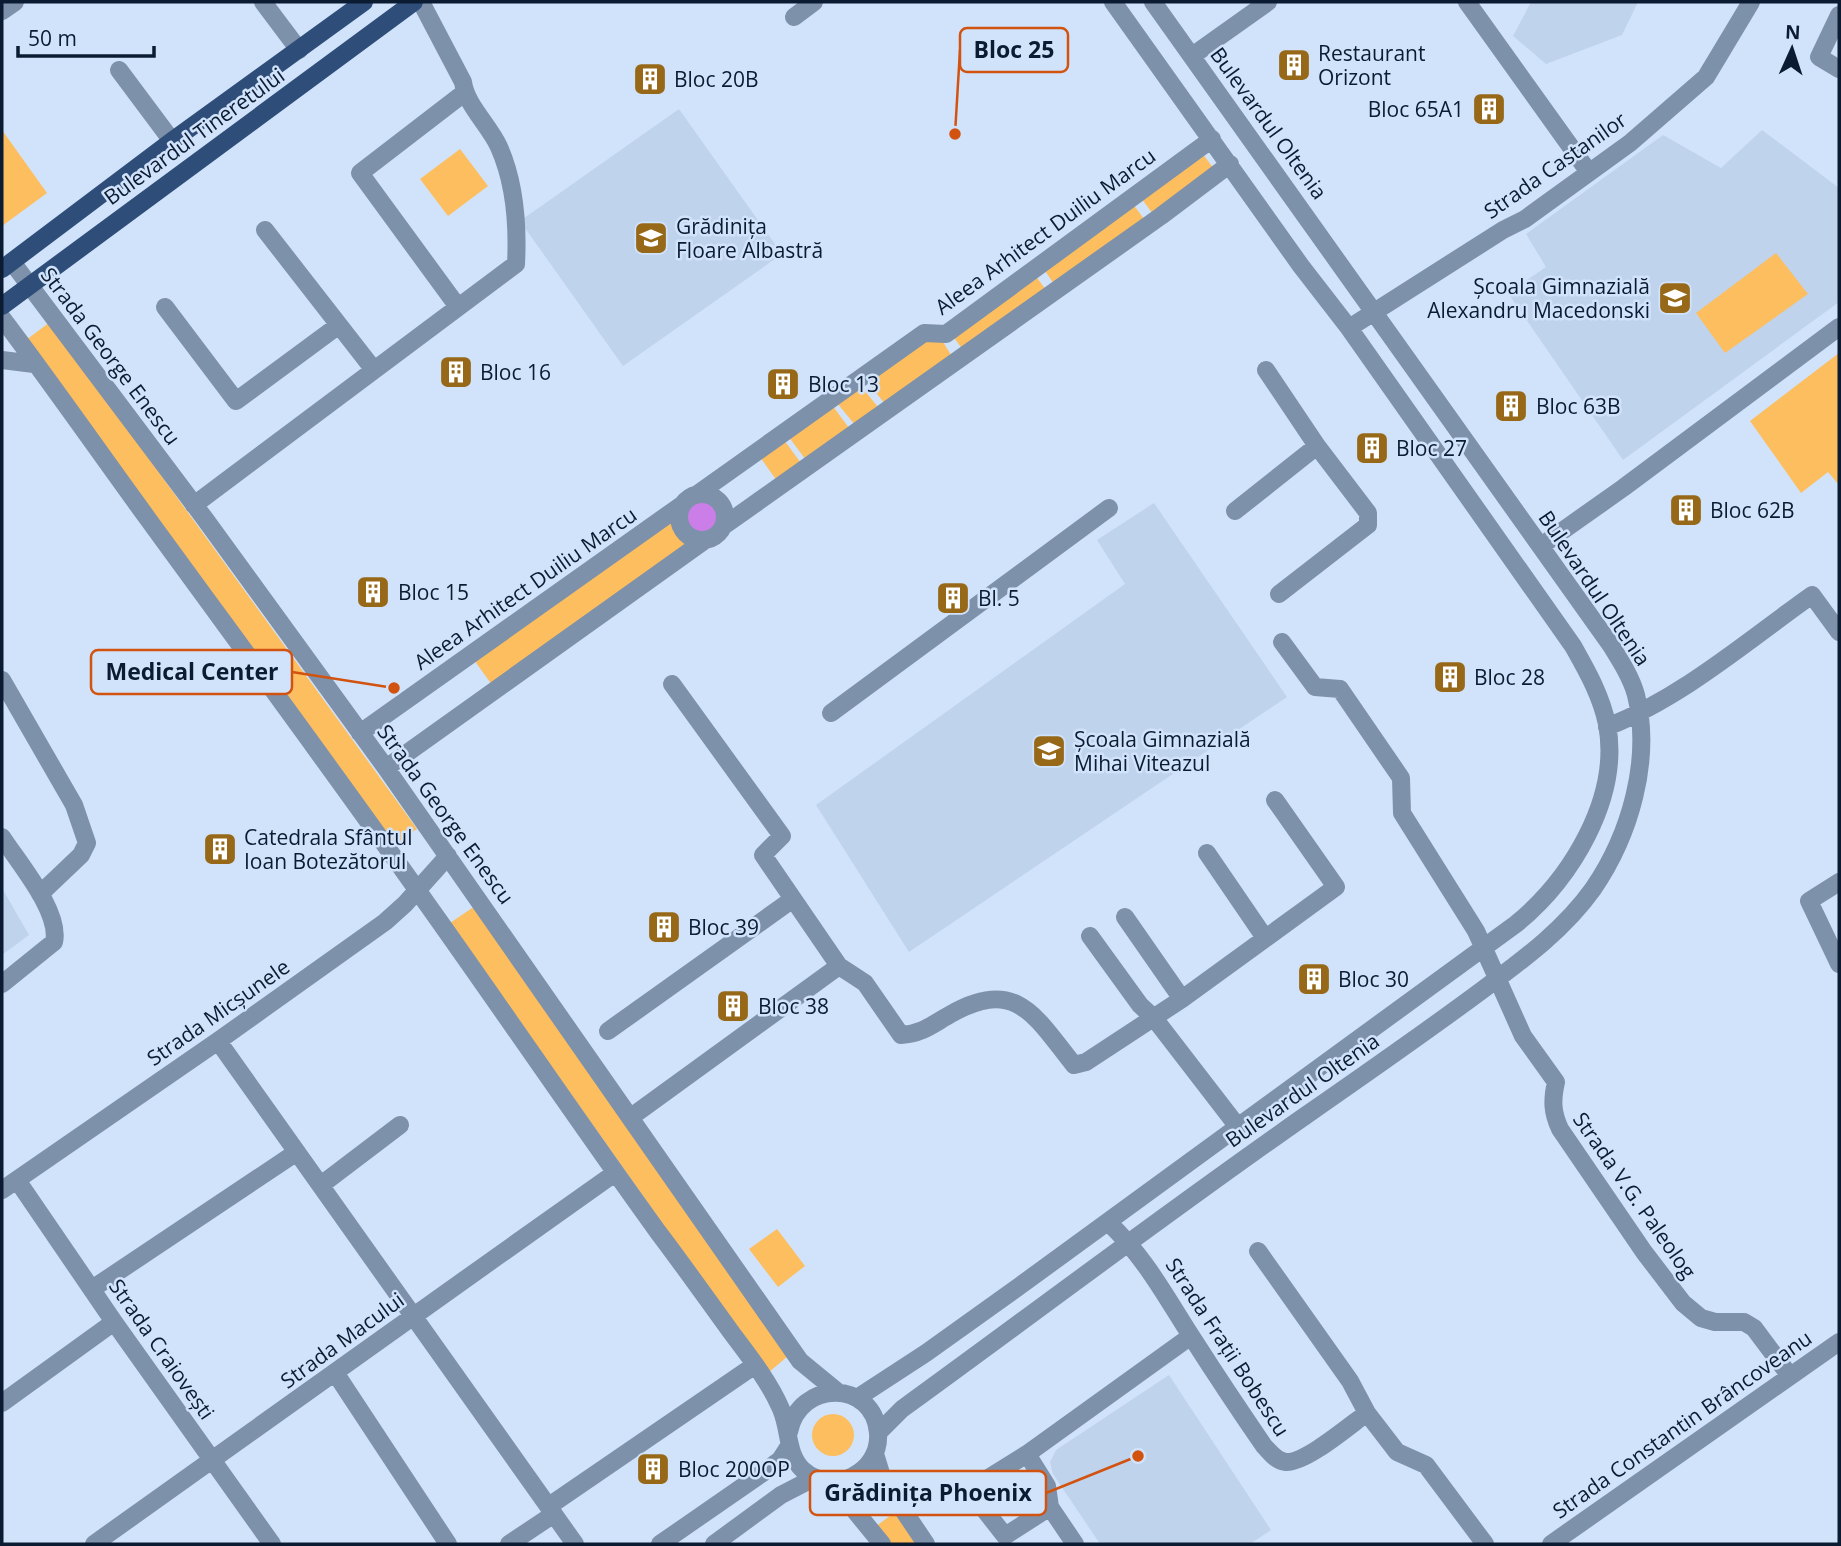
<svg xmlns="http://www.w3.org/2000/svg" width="1841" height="1546" font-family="'Open Sans',sans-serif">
  <rect width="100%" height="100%" fill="#d1e3fb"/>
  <path fill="#bfd3ed" d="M1531,2H1638L1622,35L1546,64L1513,36Z
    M679,109L782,254L623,366L520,221Z
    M1762,130L1839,188V302L1623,460L1508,293L1546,267L1526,234L1663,135L1721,168Z
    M1154,503L1287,697L909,952L816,805L1125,584L1097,540Z
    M2,888L29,935L2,955Z
    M1169,1375L1271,1530L1250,1544H1100L1053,1474L1050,1462L1056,1450Z"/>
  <path fill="#fcbe5f" d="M2,130L47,193L2,226Z
    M460,149L488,186L448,216L420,179Z
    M1202,153L1214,169L1153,214L1141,198Z
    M1133,204L1144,219L1054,284L1043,268Z
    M1776,253L1808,294L1725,353L1696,313Z
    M1035,275L1046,290L963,350L952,335Z
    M50,322L417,829L393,846L26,340Z
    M925,337H940L951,355L885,404L866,380Z
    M1839,353V485L1828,472L1801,493L1750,421Z
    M860,385L878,407L855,425L837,403Z
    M832,405L849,428L806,460L788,436Z
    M784,440L801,463L777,481L760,457Z
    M669,521L687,546L492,685L474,660Z
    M475,906L788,1356L768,1373L450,923Z
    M777,1229L805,1266L778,1287L749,1249Z
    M812 1435a21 21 0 1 1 42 0a21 21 0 1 1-42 0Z
    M899,1509L924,1544H888L875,1527Z"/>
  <path fill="#cb7de8" d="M687 518a16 16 0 1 1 32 0a16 16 0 1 1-32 0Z"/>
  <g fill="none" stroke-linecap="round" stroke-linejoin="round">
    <path stroke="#7e91aa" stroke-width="18" d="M263,2L299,50
      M1467,2L1588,171
      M2,11L15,2
      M1839,15L1819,57L1839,69
      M794,17L814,2
      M1192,56L1268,2
      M119,70L172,141
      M265,230L374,370
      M12,262L205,519L386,768L800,1361L839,1393
      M165,307L236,401L339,325
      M458,307L360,173L464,93
      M2,318C52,384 99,452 148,519C239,644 331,768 420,894C500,1006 577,1120 658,1232C683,1265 707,1299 731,1332C749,1356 769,1381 781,1409C790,1429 786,1454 803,1470C832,1496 881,1473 878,1433C874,1380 799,1379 789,1432
      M1349,328L1503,230L1525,219L1630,143L1706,77L1751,2
      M2,360L34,364
      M1266,370L1317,446L1368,513V525L1279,594
      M679 517a23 23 0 1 1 46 0a23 23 0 1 1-46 0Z
      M696,495L924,333L946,334L1212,139
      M194,505L516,264C518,225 515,183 499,147C489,125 466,105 463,82L421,2
      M1235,511L1317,446
      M725,525L1161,216L1230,164
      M1541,546L1623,488L1839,327
      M1282,642L1315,687L1340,689L1401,778L1402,813L1476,931L1523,1036L1556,1082C1552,1100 1552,1112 1560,1129L1644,1252L1683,1303L1701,1318L1715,1322H1744L1754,1328L1790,1376
      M2,680L74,805L87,843L81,855L40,894
      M672,684L782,836L763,855L839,966L865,983L901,1035C922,1034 933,1024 951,1014C1017,976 1036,1018 1074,1065L1086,1062L1182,999L1336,887L1275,800
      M831,713L1109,508
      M1607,727C1683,697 1747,641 1812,595L1839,632
      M360,733L683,504
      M386,768L704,541
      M2,837C18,862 61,912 54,942L2,984
      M1207,853L1265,938
      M1839,882L1809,901L1839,964
      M1125,917L1182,999
      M1090,936L1140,1005L1154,1018L1238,1127
      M608,1031L793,899
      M218,1041L575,1544
      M631,1117L839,966
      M17,1180L114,1322L272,1544
      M321,1185L400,1125
      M2,1190L218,1041L385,922L405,904L448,856
      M1108,1222C1147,1260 1164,1294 1193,1339C1216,1375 1240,1411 1264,1446C1271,1453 1276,1461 1286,1462C1306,1463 1350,1425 1367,1413
      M1258,1251L1350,1381L1367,1413L1397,1452L1426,1465L1485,1544
      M92,1289L297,1152
      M336,1374L448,1544
      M857,1398L926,1353L1021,1285L1516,924C1571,879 1621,798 1607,724C1601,695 1587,671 1573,646L1349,328L1301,266L1113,2
      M2,1403L114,1322
      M878,1433L902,1409C1037,1311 1169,1211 1305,1116C1364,1075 1423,1034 1481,991C1521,961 1563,931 1593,889C1630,835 1652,760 1636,695C1631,677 1620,660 1610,644L1153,2
      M875,1454L883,1480L926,1544
      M1027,1454L1047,1486L1050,1507L1075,1544
      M826,1481L851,1506L882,1544
      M549,1506L755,1365
      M1050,1507L1005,1536L976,1499L978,1490L987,1479L1027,1454L1191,1336
      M94,1544C268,1420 441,1296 615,1173
      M509,1544L554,1514
      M660,1544L764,1472L780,1460L789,1446
      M714,1544L781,1495L814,1478
      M1551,1544L1839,1342"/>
    <path stroke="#2e4e79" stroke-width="18" d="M2,269L172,141L364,2
      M2,306L414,2"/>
  </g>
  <defs>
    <g id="building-square" transform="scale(1.75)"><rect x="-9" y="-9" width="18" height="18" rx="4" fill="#966817" stroke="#d1e3fb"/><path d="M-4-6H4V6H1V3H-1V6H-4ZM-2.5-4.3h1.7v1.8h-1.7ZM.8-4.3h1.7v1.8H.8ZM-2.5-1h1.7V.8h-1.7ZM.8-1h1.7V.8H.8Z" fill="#fff"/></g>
    <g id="school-square" transform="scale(1.75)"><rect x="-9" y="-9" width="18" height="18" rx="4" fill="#966817" stroke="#d1e3fb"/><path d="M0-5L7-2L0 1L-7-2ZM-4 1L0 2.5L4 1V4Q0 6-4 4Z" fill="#fff"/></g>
  </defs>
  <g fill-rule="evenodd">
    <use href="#building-square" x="1294" y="65"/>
    <use href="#building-square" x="650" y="79"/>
    <use href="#building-square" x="1489" y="109"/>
    <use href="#school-square" x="651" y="238"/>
    <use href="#school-square" x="1675" y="298"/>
    <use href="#building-square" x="456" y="372"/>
    <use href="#building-square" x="783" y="384"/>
    <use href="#building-square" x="1511" y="406"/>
    <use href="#building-square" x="1372" y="448"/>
    <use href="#building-square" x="1686" y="510"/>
    <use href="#building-square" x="373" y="592"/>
    <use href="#building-square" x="953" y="598"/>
    <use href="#building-square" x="1450" y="677"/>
    <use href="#school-square" x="1049" y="751"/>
    <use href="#building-square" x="220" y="849"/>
    <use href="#building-square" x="664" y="927"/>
    <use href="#building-square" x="1314" y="979"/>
    <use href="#building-square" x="733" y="1006"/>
    <use href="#building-square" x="653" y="1469"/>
  </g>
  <g text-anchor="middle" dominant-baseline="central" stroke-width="5" stroke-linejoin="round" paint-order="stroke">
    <g font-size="21" fill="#0b1b31" stroke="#d1e3fb" text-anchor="start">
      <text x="1318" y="53">Restaurant<tspan x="1318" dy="24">Orizont</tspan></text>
      <text x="674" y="79">Bloc 20B</text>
      <text x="1464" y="109" text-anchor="end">Bloc 65A1</text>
      <text x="676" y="226">Grădinița<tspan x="676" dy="24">Floare Albastră</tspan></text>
      <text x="1650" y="286" text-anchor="end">Școala Gimnazială<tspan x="1650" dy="24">Alexandru Macedonski</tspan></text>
      <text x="480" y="372">Bloc 16</text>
      <text x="808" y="384">Bloc 13</text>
      <text x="1536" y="406">Bloc 63B</text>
      <text x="1396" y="448">Bloc 27</text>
      <text x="1710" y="510">Bloc 62B</text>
      <text x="398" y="592">Bloc 15</text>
      <text x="978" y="598">Bl. 5</text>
      <text x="1474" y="677">Bloc 28</text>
      <text x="1074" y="739">Școala Gimnazială<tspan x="1074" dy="24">Mihai Viteazul</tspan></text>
      <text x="244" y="837">Catedrala Sfântul<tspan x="244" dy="24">Ioan Botezătorul</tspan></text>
      <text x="688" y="927">Bloc 39</text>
      <text x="1338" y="979">Bloc 30</text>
      <text x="758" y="1006">Bloc 38</text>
      <text x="678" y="1469">Bloc 200OP</text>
    </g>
    <g font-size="21" fill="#0b1b31" stroke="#d1e3fb">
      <text transform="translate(1269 123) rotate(54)">Bulevardul Oltenia</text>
      <text transform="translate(194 136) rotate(-36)">Bulevardul Tineretului</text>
      <text transform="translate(1555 165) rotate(-35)">Strada Castanilor</text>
      <text transform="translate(1045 231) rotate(-36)">Aleea Arhitect Duiliu Marcu</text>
      <text transform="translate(111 356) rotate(53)">Strada George Enescu</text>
      <text transform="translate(525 588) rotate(-35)">Aleea Arhitect Duiliu Marcu</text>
      <text transform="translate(1595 588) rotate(56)">Bulevardul Oltenia</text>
      <text transform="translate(446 814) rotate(54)">Strada George Enescu</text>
      <text transform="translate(218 1012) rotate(-35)">Strada Micșunele</text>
      <text transform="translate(1302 1090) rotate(-35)">Bulevardul Oltenia</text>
      <text transform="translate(1635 1195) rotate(55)">Strada V.G. Paleolog</text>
      <text transform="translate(342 1340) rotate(-36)">Strada Macului</text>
      <text transform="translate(1228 1347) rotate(57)">Strada Frații Bobescu</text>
      <text transform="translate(162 1349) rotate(55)">Strada Craiovești</text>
      <text transform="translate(1682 1424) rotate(-35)">Strada Constantin Brâncoveanu</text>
    </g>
  </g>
  <path fill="none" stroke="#d25310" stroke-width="2.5" d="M955 134L960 50M394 688L292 672M1138 1456L1046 1493"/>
  <g fill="#d25310" stroke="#d1e3fb" stroke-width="2.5">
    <circle cx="955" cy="134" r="7"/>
    <circle cx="394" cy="688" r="7"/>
    <circle cx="1138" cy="1456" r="7"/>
  </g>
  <g fill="#d1e3fb" stroke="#d25310" stroke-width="2.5">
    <rect x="960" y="28" width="108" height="44" rx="7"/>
    <rect x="91" y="650" width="201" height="44" rx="7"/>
    <rect x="810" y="1471" width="236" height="44" rx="7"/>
  </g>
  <g font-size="23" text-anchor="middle" font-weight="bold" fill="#0b1b31">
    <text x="1014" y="58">Bloc 25</text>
    <text x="192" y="680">Medical Center</text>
    <text x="928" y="1501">Grădinița Phoenix</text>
  </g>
  <rect width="1841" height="1546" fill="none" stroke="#0b1b31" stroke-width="7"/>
  <g transform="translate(1792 49) rotate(3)" stroke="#d1e3fb" stroke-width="5" paint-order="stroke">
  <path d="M0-5L12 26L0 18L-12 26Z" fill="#0b1b31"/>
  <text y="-10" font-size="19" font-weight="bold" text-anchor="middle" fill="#0b1b31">N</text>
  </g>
  <path d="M18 46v10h136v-10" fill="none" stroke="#0b1b31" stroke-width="3.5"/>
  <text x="28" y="46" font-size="21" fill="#0b1b31" stroke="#d1e3fb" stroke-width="5" paint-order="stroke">50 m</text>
</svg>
